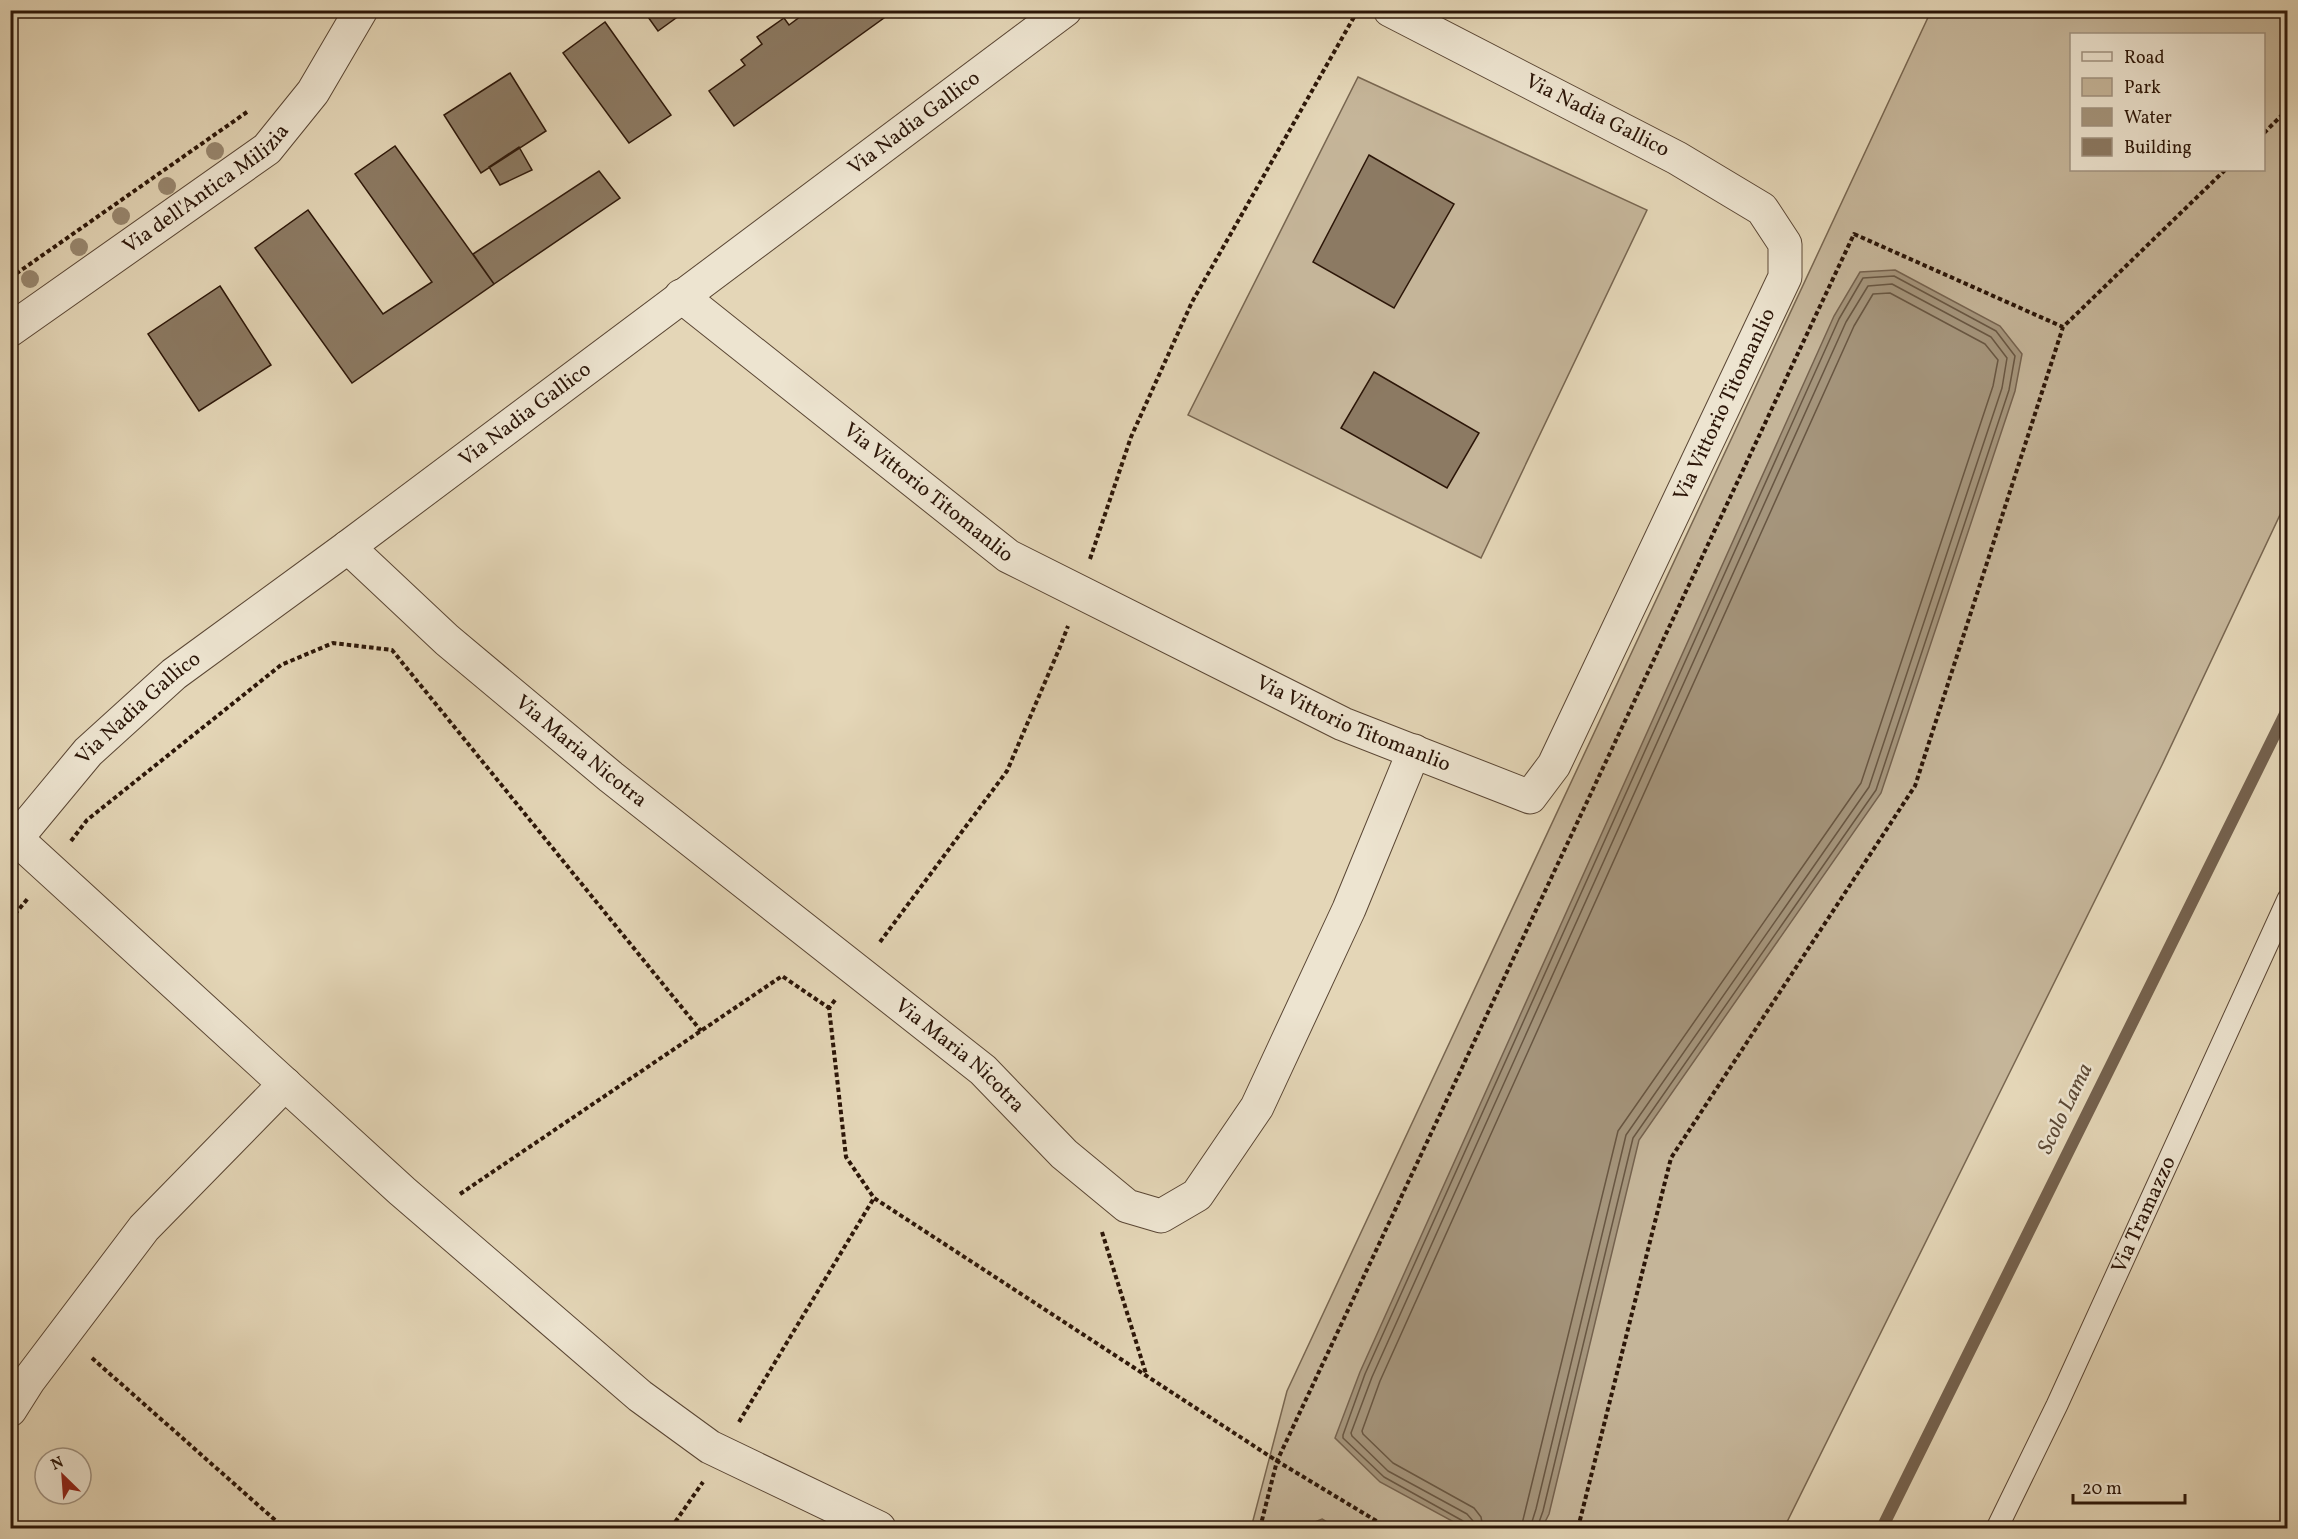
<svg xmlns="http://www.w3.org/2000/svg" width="2298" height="1539" font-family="Vollkorn,serif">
  <rect width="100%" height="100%" fill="#e4d6b7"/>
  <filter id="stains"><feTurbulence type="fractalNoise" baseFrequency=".00333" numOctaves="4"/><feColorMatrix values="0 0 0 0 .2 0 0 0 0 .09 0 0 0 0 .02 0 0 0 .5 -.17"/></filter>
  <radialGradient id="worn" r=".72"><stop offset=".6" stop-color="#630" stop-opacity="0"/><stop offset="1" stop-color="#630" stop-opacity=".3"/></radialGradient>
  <path fill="#c5b599" stroke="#786650" stroke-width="1.5" fill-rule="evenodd" d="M1931,11H2287V500L2162,765L1784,1528H1251L1287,1391ZM2072,34H2264V170H2072Z
    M1358,77L1647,210L1481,558L1188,415Z"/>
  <path fill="#a5957c" stroke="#75624e" stroke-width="1.5" d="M1895,270L2000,326L2022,354L2015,391L1881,793L1639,1140L1549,1514L1542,1528H1465L1380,1482L1335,1438L1360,1372L1834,316L1860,272Z
    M1322,1519L1337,1528H1300Z"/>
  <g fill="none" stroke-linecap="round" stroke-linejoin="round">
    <path stroke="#685642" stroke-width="1.5" d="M1467,1528L1463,1521L1384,1477L1343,1438V1435L1365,1374L1839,319L1863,278L1894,276L1996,331L2015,356L2009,390L1876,790L1633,1138L1543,1511L1537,1528
      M1474,1528L1473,1521L1467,1514L1388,1471L1352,1436L1351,1433L1372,1377L1846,322L1868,286L1892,284L1991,337L2007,358L2002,388L1869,787L1626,1135L1536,1509L1530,1528
      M1483,1528L1481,1517L1474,1508L1393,1463L1363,1434L1362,1431L1380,1381L1854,326L1873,294L1890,293L1985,344L1998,360L1993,386L1861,783L1618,1131L1521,1528"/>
    <path stroke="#75624e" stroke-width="12" d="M1882,1528L2288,708"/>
  </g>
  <path fill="#8c7a63" stroke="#2c1608" stroke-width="1.5" d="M643,10H687L658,31Z
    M803,10H895L734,126L709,91L745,65L741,60L762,44L757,37L784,18L789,25L805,13Z
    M605,22L671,115L629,143L563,53Z
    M510,73L546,131L481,173L444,115Z
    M395,146L494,284L352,383L255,248L308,210L383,314L432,282L355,174Z
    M519,147L532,170L500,185L489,167Z
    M1369,155L1454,204L1394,308L1313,262Z
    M599,171L620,198L494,284L473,254Z
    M220,286L271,365L199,411L148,334Z
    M1374,372L1479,433L1447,488L1341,428Z"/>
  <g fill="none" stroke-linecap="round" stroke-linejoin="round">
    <g stroke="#5a4634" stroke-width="23">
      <g id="service">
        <path id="s1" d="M1997,1528L2057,1405L2288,899"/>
      </g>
    </g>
    <g stroke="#5a4634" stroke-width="35">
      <g id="minor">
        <path id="s2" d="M681,296L1008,556L1343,724L1530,797L1554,765L1785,277V244L1762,209L1677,158L1390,10"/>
        <path id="s3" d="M10,330L267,149L313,92L361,10"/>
        <path id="s4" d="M348,547L447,640L611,777L983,1070L1064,1154L1127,1206L1161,1216L1197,1195L1257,1107L1349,909L1414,751"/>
        <path d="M10,833L402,1191L640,1396L710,1447L879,1528"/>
        <path id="s5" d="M10,846L88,752L174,674L348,547L1065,10"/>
        <path d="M10,1410L29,1380L144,1228L285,1084"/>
      </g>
    </g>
    <path stroke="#2c1608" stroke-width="4" stroke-dasharray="4.5 3" stroke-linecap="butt" d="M2264,133L2288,109
      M10,278L247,112
      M1090,559L1131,437L1192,302L1354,17
      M71,841L87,820L281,665L333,643L392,650L701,1031
      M10,920L29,897
      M880,942L1007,771L1060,647L1068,626
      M835,1000L829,1008L846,1157L874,1198L1277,1461L1388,1528
      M460,1194L782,976L829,1008
      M1102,1232L1147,1377
      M92,1358L284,1528
      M739,1422L874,1198
      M671,1528L703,1482
      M1260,1528L1277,1461L1854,234L2063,327L2225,170
      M1578,1528L1671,1158L1915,786L2063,327"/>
    <use href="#service" stroke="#ede4d0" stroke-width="21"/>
    <use href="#minor" stroke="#ede4d0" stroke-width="33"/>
  </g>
  <g fill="#98876f">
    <circle cx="215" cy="151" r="9"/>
    <circle cx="167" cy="186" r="9"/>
    <circle cx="121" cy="216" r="9"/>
    <circle cx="79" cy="247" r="9"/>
    <circle cx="30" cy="279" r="9"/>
  </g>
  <g text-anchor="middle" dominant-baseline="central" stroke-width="5" stroke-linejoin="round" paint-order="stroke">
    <g font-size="21" fill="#2c1608" stroke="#ede4d0">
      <text transform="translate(1597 116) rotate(27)">Via Nadia Gallico</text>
      <text stroke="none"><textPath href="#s5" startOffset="1161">Via Nadia Gallico</textPath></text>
      <text stroke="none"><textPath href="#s3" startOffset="242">Via dell'Antica Milizia</textPath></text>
      <text stroke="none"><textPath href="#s2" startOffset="1432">Via Vittorio Titomanlio</textPath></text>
      <text stroke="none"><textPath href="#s5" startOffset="675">Via Nadia Gallico</textPath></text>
      <text stroke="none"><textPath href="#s2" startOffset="316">Via Vittorio Titomanlio</textPath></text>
      <text stroke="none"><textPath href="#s5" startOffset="189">Via Nadia Gallico</textPath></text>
      <text stroke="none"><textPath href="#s2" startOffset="802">Via Vittorio Titomanlio</textPath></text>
      <text stroke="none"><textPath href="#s4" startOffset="310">Via Maria Nicotra</textPath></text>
      <text stroke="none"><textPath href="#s4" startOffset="796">Via Maria Nicotra</textPath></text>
      <text stroke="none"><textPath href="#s1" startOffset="346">Via Tramazzo</textPath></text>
    </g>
    <g font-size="22" font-style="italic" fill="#5c4936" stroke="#ede4d0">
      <text transform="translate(2066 1109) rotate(-64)">Scolo Lama</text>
    </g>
  </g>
  <rect width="2298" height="1539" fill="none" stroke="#e4d6b7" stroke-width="36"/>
  <rect x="12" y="12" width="2274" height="1515" fill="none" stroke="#2c1608" stroke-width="3"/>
  <rect x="18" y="18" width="2262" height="1503" fill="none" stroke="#2c1608" stroke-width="1.5"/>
  <rect x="2070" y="33" width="195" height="138" fill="#ede4d0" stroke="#a09280" stroke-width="1.5"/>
  <rect x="2082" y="52" width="30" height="9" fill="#ede4d0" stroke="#a09280" stroke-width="1.5"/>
  <text x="2124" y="63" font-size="18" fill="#2c1608">Road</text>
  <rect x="2082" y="78" width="30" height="18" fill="#c5b599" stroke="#a09280" stroke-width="1.5"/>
  <text x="2124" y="93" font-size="18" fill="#2c1608">Park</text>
  <rect x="2082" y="108" width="30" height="18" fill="#a5957c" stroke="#a09280" stroke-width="1.5"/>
  <text x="2124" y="123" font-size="18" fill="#2c1608">Water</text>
  <rect x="2082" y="138" width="30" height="18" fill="#8c7a63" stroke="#a09280" stroke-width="1.5"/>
  <text x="2124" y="153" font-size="18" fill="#2c1608">Building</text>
  <g transform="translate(63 1476) rotate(335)"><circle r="28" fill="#ede4d0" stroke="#a09280" stroke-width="1.5"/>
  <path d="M0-4.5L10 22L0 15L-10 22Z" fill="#8f2418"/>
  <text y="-9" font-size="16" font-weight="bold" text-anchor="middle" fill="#2c1608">N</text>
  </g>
  <path d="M2073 1494v9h112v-9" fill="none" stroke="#2c1608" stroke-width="3"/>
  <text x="2082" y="1494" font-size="18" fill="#2c1608" stroke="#ede4d0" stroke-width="4.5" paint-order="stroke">20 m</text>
  <rect width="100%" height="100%" filter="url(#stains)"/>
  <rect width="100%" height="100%" fill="url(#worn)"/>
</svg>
